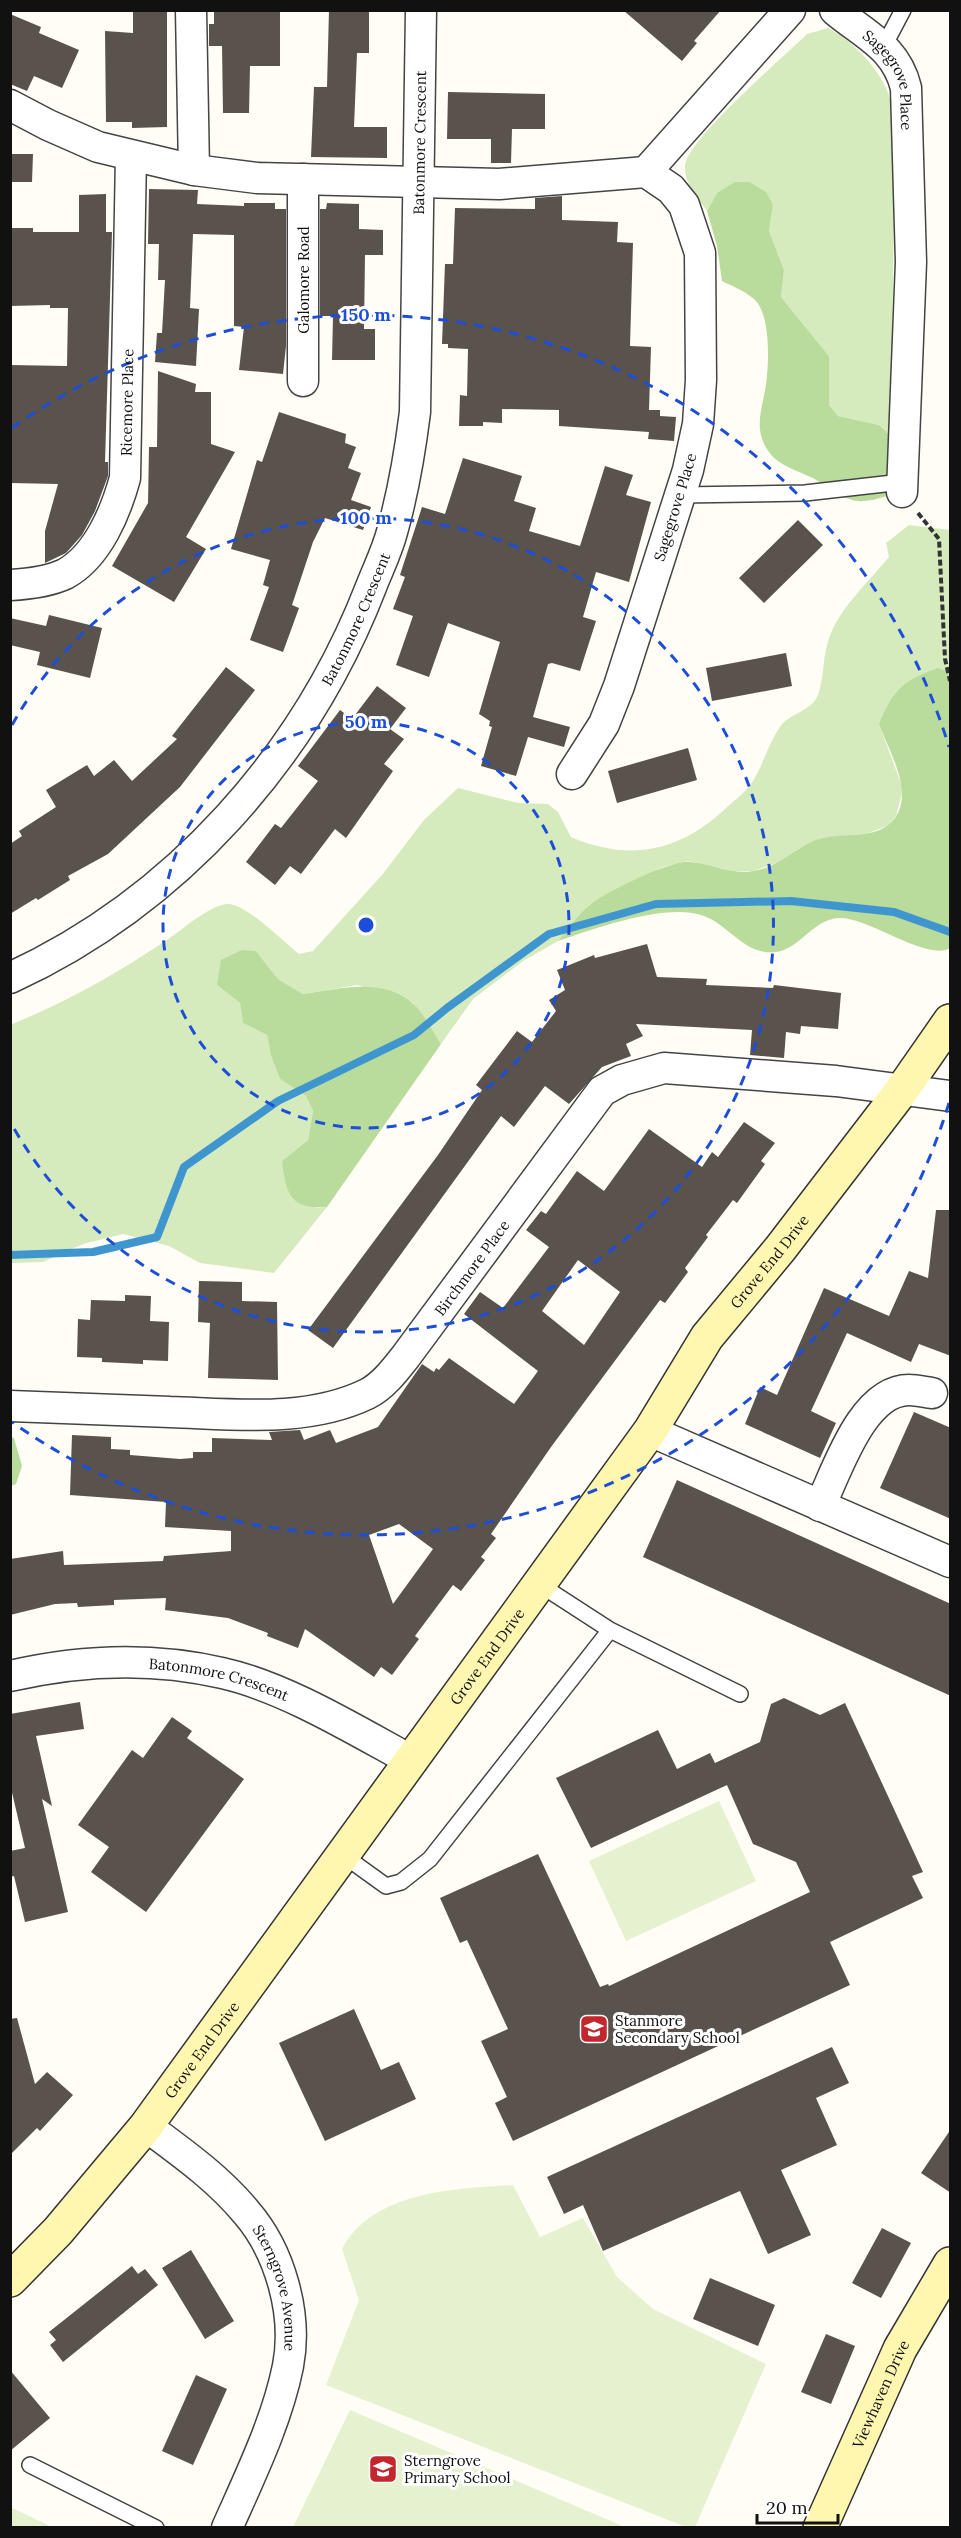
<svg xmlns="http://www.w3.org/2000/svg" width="961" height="2538" font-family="Lora,serif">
  <rect width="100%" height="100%" fill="#fffdf5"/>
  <path fill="#d5ebbd" d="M828,28C851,40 877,66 887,90C892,103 893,119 895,133L891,436L879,425L838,416L829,405V356L781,297L784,270L769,231L773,205L717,193L707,211C697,197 684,183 685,166C686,140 785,56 807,34Z
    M909,525L950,530V672L938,668L879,724L903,789L896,816L889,825L864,835L820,838L784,860L754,871H732L688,861L663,867L590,904L558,941L523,961L473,999L441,1044L412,1002L357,985L303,994L278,979L256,951L217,985L240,1003L243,1023L267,1035L271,1056L280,1079L306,1096L313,1111L308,1140L282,1161L317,1208L327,1207L274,1273L200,1263L169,1246L123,1234L83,1244L43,1262L11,1263L10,1025C69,1001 122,971 174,935C186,926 214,903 229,904C247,905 284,942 299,954L313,951L382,875L424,820L458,788L518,803L548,804L558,812L571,837C629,862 679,852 725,809C733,801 745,793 751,784C763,766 768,744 780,727C788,714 812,711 818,695C825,676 822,653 831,633C843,605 870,580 889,557L886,543Z"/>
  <path fill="#b9dc9c" d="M735,182H749L766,192L773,205L769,231L784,270L781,297L829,356V405L838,416L879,425L891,436L890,495C853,507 850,501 818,481C805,473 784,468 773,457C751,432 762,412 766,384C769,363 771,314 754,299C745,291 732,286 722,281L717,246L707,211L717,193Z
    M938,668L950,672V948C928,962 866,916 839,918C813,919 800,949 776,952C745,956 729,925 704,916C667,902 594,929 558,941C568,930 579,913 591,904C607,892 672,859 691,862C711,864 732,875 753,871C779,868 801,843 822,838C845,833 879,840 895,818C914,791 889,751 879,724C894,689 902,681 938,668Z
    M242,950L256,951L278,979L303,994C338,989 381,977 411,1002C423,1011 432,1031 441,1044L327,1207C289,1210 286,1192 282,1161L308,1140L313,1111L306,1096L280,1079L271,1056L267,1035L243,1023L240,1003L217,985L221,960Z
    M11,1437L14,1438L22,1466L16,1484L11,1486Z"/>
  <path fill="#e6f2cf" d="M719,1801L756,1881L626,1941L589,1861Z
    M513,2185L540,2237L583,2218L617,2277L653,2309L766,2364L695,2527H686L326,2385L359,2300L342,2249C372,2191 457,2188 513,2185Z
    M350,2410L625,2527H293Z
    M10,2507L52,2527H11Z"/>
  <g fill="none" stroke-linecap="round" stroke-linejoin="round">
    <path stroke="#3f96cf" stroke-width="8" d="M10,1255L93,1252L157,1237L184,1167L278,1101L414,1035L447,1008L549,934L656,904L791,901L894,912L950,932"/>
  </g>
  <path fill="#5a524d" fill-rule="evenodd" d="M133,10H167V127L132,128V122H106L105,31L133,33Z
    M214,10H280V66H250L249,113H223L222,46H209V24H214Z
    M329,10H369V53H357L354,127H387V158L311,157L314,87H327Z
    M623,10H721L694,41L697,43L682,61Z
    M10,14L41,27L39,33L79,50L62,88L34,76L27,91L10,84Z
    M448,92L545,94V129H512L511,163H491V139H447Z
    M10,154H33L32,182H10Z
    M149,189L198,190L197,204L244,206V203H275V209H286V346L283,374L239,370L244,327L234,326V235L193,234L190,308L199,309L196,366L155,362L157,333H162L165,280H158L159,244H148Z
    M106,194V232H112L105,462H108V476L95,511L82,535L66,553L45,563V531L58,484L10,483V365L67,366L68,308H50V305L10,306V228H33V232H79V195Z
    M562,196V220L618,222L617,242L633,243L630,346L651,347L649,410H660V416L676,417L674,441L648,439L649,432L559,426V410L502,409V423L483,422V426H459L460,395L467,396L468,349L448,348V344H442L445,264H453L455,208L535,209V198Z
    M327,203L359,204V229L383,230V255H365L364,329H375V360H332L333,316H320V209H326Z
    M158,371L196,384L195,392H211V444L235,452L186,537L206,549L174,602L112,566L148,503L149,447H157Z
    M279,412L346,434L345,443L356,447L348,468L361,473L351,500L371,507L363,530L325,518L313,542L292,605L299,608L283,652L250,640L269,587L263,585L270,560L231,549L257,460L262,462Z
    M463,458L522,476L514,501L536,508L529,531L580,546L605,466L633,475L626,495L651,502L629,582L596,572L583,617L596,621L580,671L552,663L548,664L533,717L570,727L564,747L528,737L516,776L481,766L492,727L489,726L490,721L479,714L500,642L448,623L429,677L396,665L413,616L393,609L405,577L400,575L422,507L445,514Z
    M798,520L823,545L764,603L739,578Z
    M49,615L102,628L90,678L37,665L40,652L10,645V618L46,626Z
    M786,653L792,686L712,701L706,668Z
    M226,667L255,690L180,787L108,854L68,876L70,880L38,900L36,898L10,914V844L22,836L19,831L56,807L46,790L87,765L94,776L114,760L132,781L177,739L172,736Z
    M377,686L406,708L390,729L404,739L384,764L393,771L346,838L335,829L301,874L290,866L275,885L246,862L275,824L281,828L318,781L298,766L340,710L352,719Z
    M688,748L697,780L617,803L608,771Z
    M647,944L657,977L707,979L706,985L773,988L774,985L841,993L838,1029L801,1026L800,1034L786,1032L784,1058L750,1055L752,1030L636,1024L643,1036L626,1044L631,1056L602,1067L569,1104L545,1086L514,1127L501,1116L333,1348L308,1330L438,1155L482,1090L476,1085L517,1031L532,1042L556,1011L549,1000L565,990L557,970L594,955L595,958Z
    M744,1122L775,1143L761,1161L765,1164L737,1203L733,1200L706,1235L708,1237L685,1268L688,1272L665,1303L660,1300L551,1447L491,1534L496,1538L481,1557L485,1560L461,1591L453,1585L415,1636L419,1639L392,1675L381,1667L374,1677L305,1629L298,1648L267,1636L268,1633L228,1618L165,1610L166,1598L114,1600V1605L78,1607L77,1603L55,1604L10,1615V1559L63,1551L64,1565L163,1561L164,1556L231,1551V1531L165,1527L166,1502L70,1495L72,1435L111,1437V1449L130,1450V1455L180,1459L193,1458V1452H212V1438L272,1440L269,1432L300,1430L304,1440L330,1430L336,1443L378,1427L422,1364L434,1372L436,1368L439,1370L449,1358L514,1404L538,1371L464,1314L480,1292L503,1308L549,1247L526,1230L541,1211L546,1214L577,1171L604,1191L649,1129L702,1167L712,1152L718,1157ZM578,1260L620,1292L584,1345L542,1311ZM399,1524L433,1549L393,1604L369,1535Z
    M936,1210H951V1356L919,1344L911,1362L847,1333L811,1411L836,1423L820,1458L745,1424L760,1387L777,1395L824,1288L889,1316L909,1271L928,1278Z
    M199,1281L242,1282V1301L277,1302L278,1380L208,1378L210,1323L198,1322Z
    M125,1295L151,1296L150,1321L169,1322L168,1361L143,1360V1364L102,1362V1358L77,1357L78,1319L90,1320L91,1300L125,1301Z
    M914,1412L951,1428V1519L880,1488Z
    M677,1480L951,1604V1696L643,1557Z
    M784,1698L820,1715L845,1703L923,1872L912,1876L923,1898L830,1942L850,1985L513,2141L495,2103L507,2097L481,2041L508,2029L467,1940L460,1943L440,1898L538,1854L600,1987L608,1984L609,1986L810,1892L796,1862L753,1844L727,1785L591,1848L556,1778L658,1730L677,1769L710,1753L715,1763L760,1742L771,1704Z
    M80,1702L84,1729L36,1736L52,1806L42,1799L68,1912L25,1922L14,1876L10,1877V1851L25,1848L10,1784V1714Z
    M172,1717L192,1731L187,1738L244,1779L146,1912L91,1872L109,1847L78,1825L132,1750L143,1758Z
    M354,2009L381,2070L399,2062L416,2099L325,2141L279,2043Z
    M17,2018L35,2084L47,2072L73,2095L40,2131L37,2128L10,2155V2019Z
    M832,2047L849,2083L816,2098L837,2145L781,2170L811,2235L768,2254L740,2191L603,2251L583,2205L564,2214L547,2177Z
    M951,2129V2193L921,2173Z
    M882,2228L911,2243L881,2298L852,2283Z
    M191,2250L234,2321L205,2339L162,2268Z
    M132,2266L138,2274L145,2269L158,2285L63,2362L50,2345L56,2340L49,2332Z
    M710,2278L775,2305L758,2346L693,2319Z
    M826,2334L855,2346L831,2404L801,2392Z
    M10,2370L50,2418L10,2451Z
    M196,2375L227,2389L193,2465L162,2451Z"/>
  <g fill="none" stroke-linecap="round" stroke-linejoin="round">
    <g stroke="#444" stroke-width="18">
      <path id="lane" d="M884,46L903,10
        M681,495L805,493L902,482
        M610,1630L740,1694
        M343,1855L386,1886L401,1882L430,1859L610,1630L539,1584
        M30,2465L156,2528"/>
    </g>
    <g stroke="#444" stroke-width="33">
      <g id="street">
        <path d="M191,10L194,170"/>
        <path id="s1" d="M835,10C866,36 896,47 906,88L911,262L902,492"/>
        <path d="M10,105L48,125L98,147L194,170L257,178L499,184L646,172L671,189L684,205L700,253L701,380L698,424L688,470L619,686L604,724L572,774"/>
        <path d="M646,172L790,10"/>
        <path d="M303,381V179"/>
        <path id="s2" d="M10,585C29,584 48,582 65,574C98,556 116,511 125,478L131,156"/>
        <path id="s3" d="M10,978C177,901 305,757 371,587C378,569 387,551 392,532C403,493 410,452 415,412L421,10"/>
        <path id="s4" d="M10,1406C64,1408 117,1410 170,1412C234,1414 307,1423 367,1394C383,1386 395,1370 406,1356L602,1091L622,1080L664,1068L836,1081L950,1096"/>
        <path d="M650,1431L950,1562"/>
        <path d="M820,1506C837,1471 862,1390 909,1390C916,1390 925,1392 932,1393"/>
        <path id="s5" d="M10,1676C79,1660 153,1657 222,1673C285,1687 355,1730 412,1761"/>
        <path id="s6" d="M146,2126C181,2152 218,2178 246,2212C280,2251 298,2314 288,2366C277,2421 250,2476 227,2528"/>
      </g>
    </g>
    <g stroke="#333" stroke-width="36">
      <g id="secondary">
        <path id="s7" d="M10,2280L58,2231L146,2126L650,1431L707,1337L780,1249L902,1090L950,1021"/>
        <path id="s8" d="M820,2528L900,2349L950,2264"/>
      </g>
    </g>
    <path stroke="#333" stroke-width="4" stroke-dasharray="6 3" stroke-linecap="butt" d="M918,513L939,539L945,659L950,681"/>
    <use href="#lane" stroke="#fff" stroke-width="15"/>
    <use href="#street" stroke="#fff" stroke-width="30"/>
    <use href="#secondary" stroke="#fff6b0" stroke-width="33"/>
  </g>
  <g fill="none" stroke="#1d4ed8" stroke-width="3" stroke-dasharray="10 8">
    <circle cx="366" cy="925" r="203"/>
    <path d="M12 725A407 407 0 1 1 12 1125"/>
    <path d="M949 1103A610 610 0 0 1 12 1422M12 428A610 610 0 0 1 949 747"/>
  </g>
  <defs>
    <g id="school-square" transform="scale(1.5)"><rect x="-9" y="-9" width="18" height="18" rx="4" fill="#c4262e" stroke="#fff"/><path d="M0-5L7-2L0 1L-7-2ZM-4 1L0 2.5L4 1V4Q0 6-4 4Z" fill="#fff"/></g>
  </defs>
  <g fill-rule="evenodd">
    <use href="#school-square" x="594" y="2029"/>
    <use href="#school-square" x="383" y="2469"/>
  </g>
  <g text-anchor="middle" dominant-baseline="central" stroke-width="6" stroke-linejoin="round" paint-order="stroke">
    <g font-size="15" fill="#111" stroke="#fff">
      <text stroke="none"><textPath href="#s1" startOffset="94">Sagegrove Place</textPath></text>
      <text stroke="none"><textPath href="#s3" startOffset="996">Batonmore Crescent</textPath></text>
      <text transform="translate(303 280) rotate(-90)">Galomore Road</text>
      <text stroke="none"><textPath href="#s2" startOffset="248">Ricemore Place</textPath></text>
      <text transform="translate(675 507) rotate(-73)">Sagegrove Place</text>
      <text stroke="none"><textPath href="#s3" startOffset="510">Batonmore Crescent</textPath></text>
      <text stroke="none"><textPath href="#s7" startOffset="1272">Grove End Drive</textPath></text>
      <text stroke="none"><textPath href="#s4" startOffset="525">Birchmore Place</textPath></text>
      <text stroke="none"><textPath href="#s7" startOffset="786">Grove End Drive</textPath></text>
      <text stroke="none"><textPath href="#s5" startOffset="212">Batonmore Crescent</textPath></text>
      <text stroke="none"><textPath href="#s7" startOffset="300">Grove End Drive</textPath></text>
      <text stroke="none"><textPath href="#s6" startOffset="216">Sterngrove Avenue</textPath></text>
      <text stroke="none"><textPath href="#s8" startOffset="147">Viewhaven Drive</textPath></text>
    </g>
    <g font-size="15" fill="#111" stroke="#fff" text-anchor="start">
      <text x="615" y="2020">Stanmore<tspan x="615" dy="17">Secondary School</tspan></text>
      <text x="404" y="2460">Sterngrove<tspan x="404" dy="17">Primary School</tspan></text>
    </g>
  </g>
  <circle cx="366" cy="925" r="9" fill="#1d4ed8" stroke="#fff" stroke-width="3"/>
  <g font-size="18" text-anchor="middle" font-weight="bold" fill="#1d4ed8" stroke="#fff" stroke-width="6" stroke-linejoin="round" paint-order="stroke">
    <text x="366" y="321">150 m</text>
    <text x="366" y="524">100 m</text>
    <text x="366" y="728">50 m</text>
  </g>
  <rect width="961" height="2538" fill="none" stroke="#111111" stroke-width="24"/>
  <path d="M757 2514v9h81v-9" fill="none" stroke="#111111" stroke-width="3"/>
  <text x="766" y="2514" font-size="18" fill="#111111" stroke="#ffffff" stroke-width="4.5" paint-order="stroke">20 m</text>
</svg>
